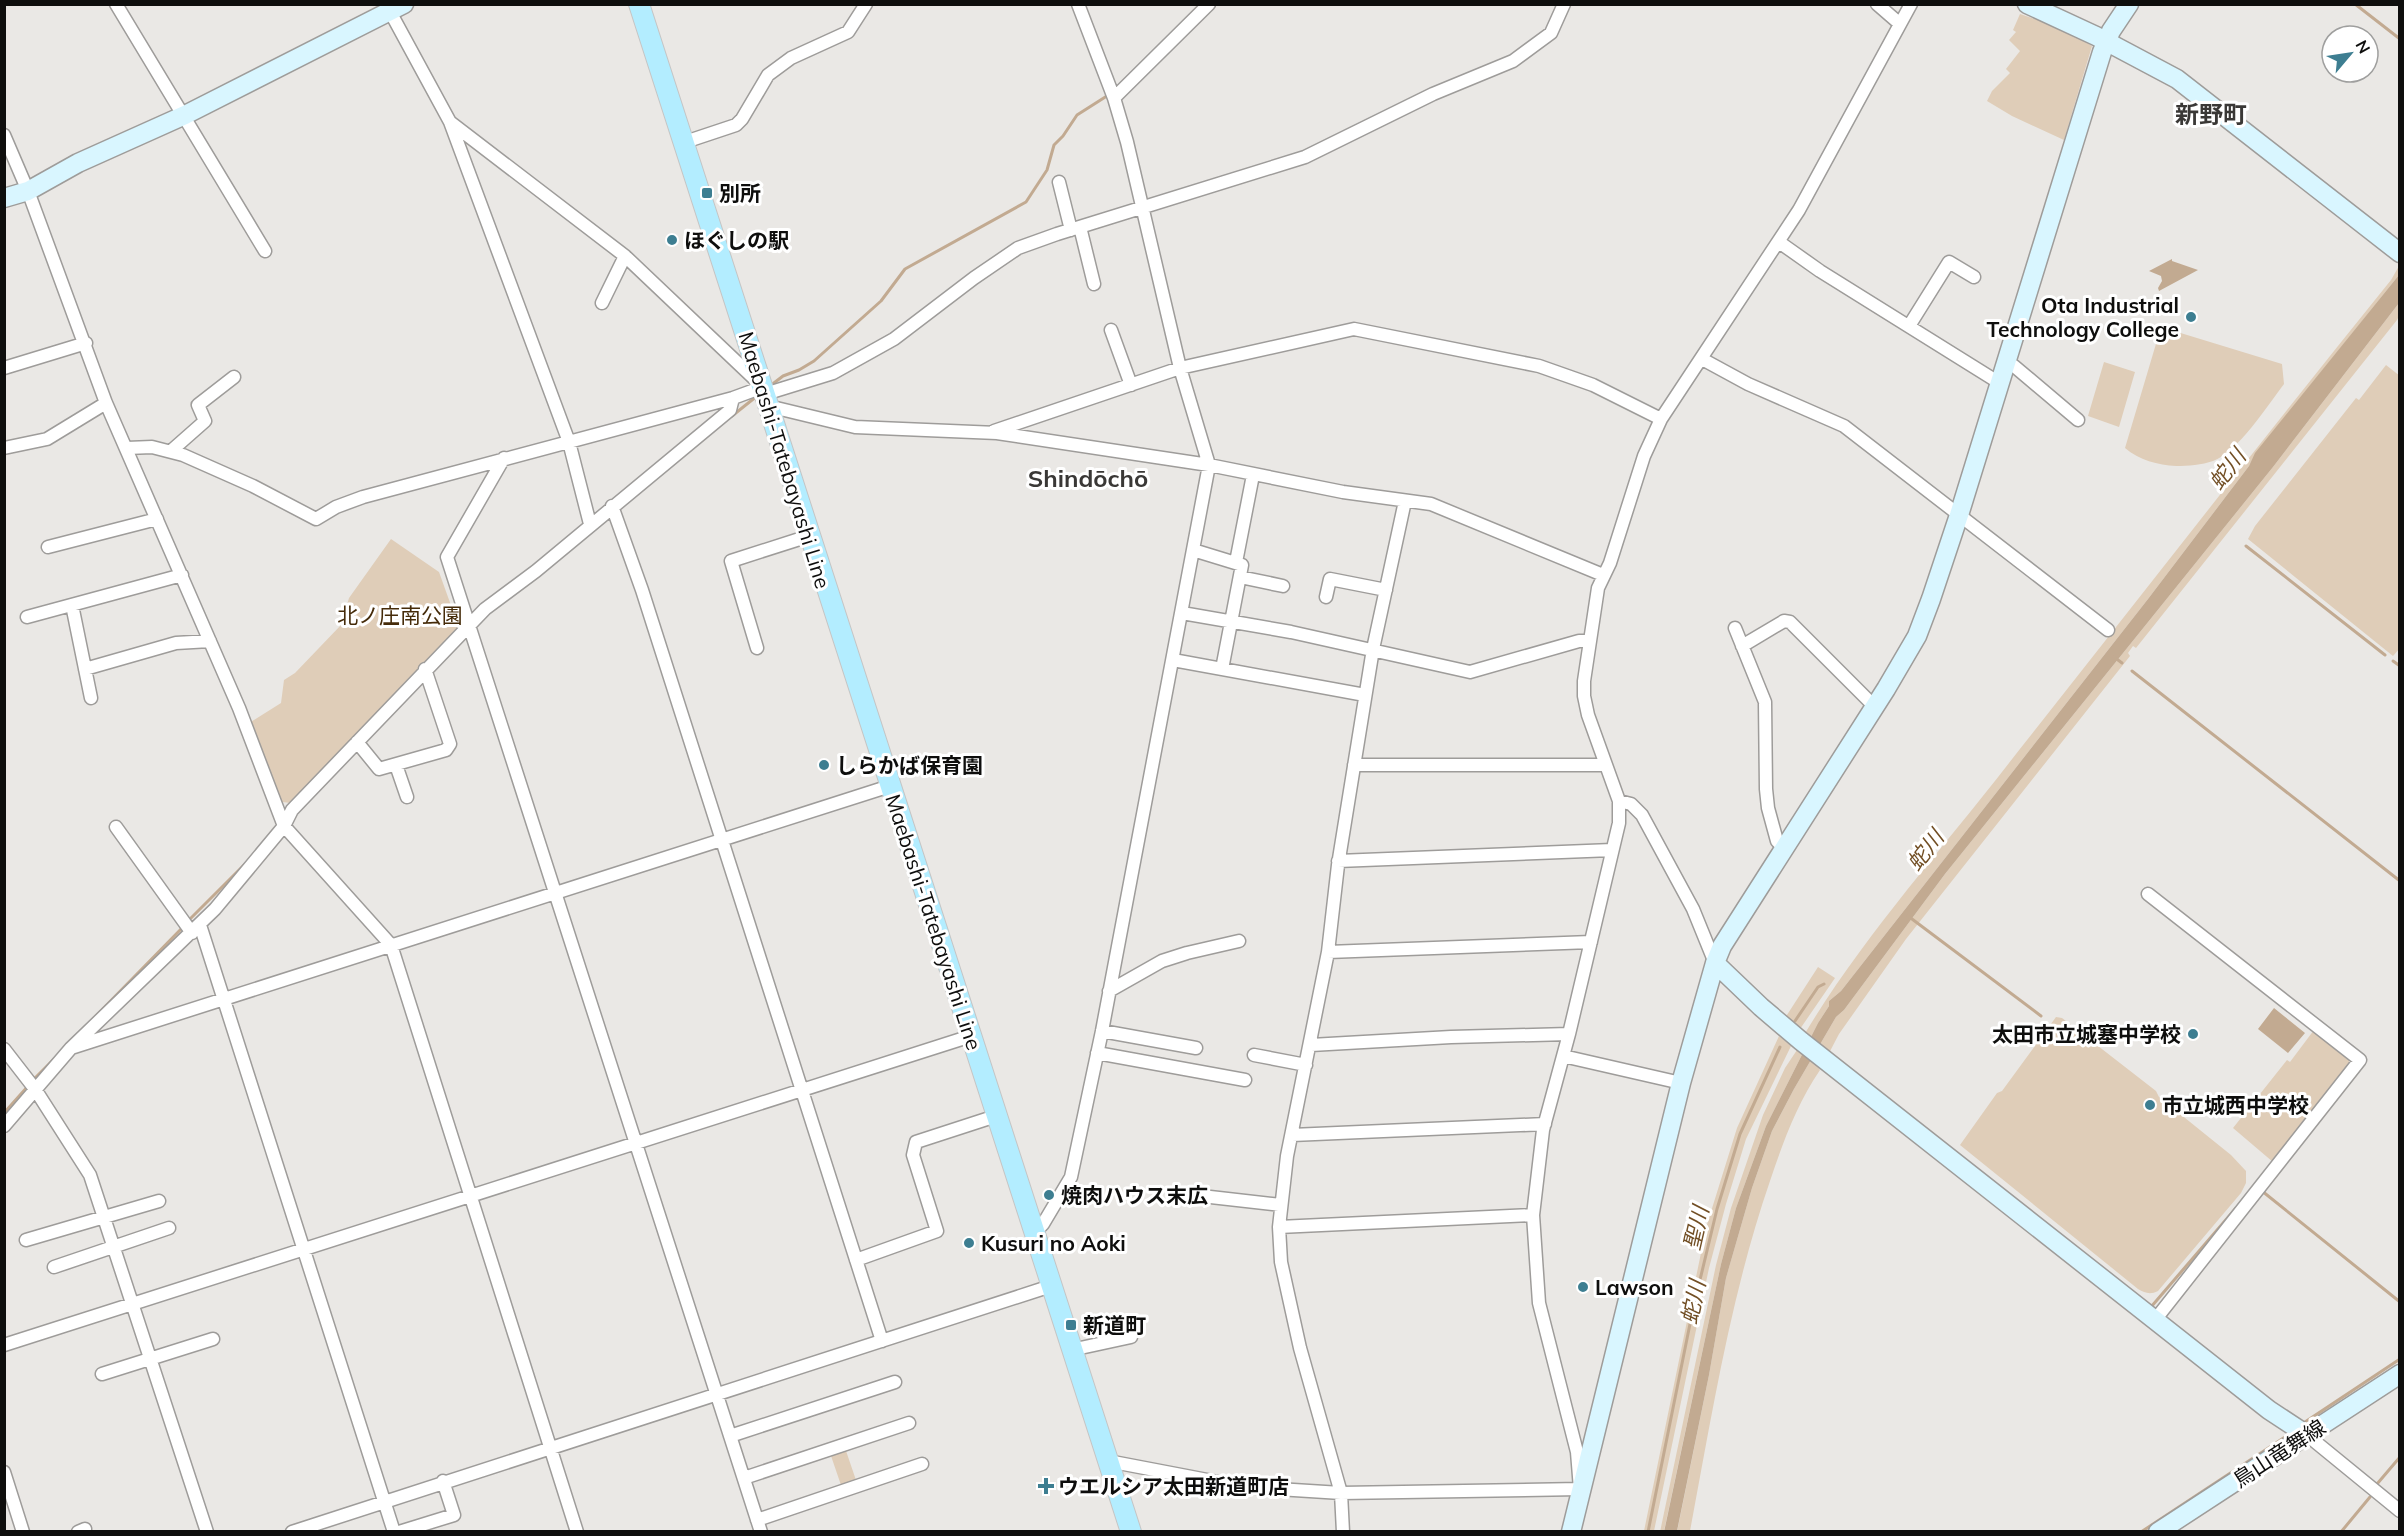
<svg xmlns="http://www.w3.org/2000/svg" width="2404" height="1536" font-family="Mulish,'Noto Sans JP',sans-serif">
  <rect width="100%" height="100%" fill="#eae8e5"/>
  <path fill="#dfcdb8" d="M2020,14L2067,30L2092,46L2064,140L2012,116L1987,101L1992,91L2010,73L2006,69L2020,51L2009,40L2016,32L2013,30Z
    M2399,266V275L2256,453L2249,466L2148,599L1841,991L1829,1001V1006L1818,1023L1766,1126L1736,1208L1721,1264L1664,1531L1660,1532L1716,1265L1731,1208L1763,1115L1785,1068L1805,1038L1804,1035C1862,938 1940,852 2009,763C2136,602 2262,440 2391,280Z
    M2399,303V316L2397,320L2136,648L2133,646L2128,653L2130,656L1906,939L1839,1034L1828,1055L1825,1054L1818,1067L1820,1070C1797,1104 1783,1142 1770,1181C1731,1294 1712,1414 1690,1531L1677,1532L1709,1375L1726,1278L1752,1188L1772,1131L1794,1089L1836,1017L1844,1010L1945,874L2273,467Z
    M2161,327L2282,364L2284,384C2268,405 2237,453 2213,461C2202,465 2188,466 2176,466C2158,465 2139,460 2125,448Z
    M2104,362L2135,372L2119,427L2088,416Z
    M2386,365L2400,376V648L2393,656L2248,539L2255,526L2356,398L2359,400Z
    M391,539L439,572L453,611L462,613L464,624L291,803L282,802L249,723L281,703L284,680L295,673L341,625L349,598Z
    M1818,967L1835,978L1800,1029L1796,1031L1785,1018Z
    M2056,1017L2062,1018L2156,1091L2159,1097L2231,1155L2246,1171V1183L2241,1193L2158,1291C2150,1295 2145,1293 2138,1289L1960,1145L1997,1093L2002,1091Z
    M2314,1030L2349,1058V1063L2273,1162L2233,1128L2287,1060L2290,1062Z
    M1779,1036L1791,1046L1746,1139L1726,1204L1709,1268L1654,1531H1644L1702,1248L1700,1247L1737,1128Z
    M844,1445L858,1486L843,1491L829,1450Z"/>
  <path fill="#c2aa91" d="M2172,259V261L2198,270L2159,291L2158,288L2162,281L2161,276L2149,271Z
    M2399,275V303L2273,467L1945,874L1844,1010L1836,1017L1794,1089L1772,1131L1752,1188L1726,1278L1709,1375L1677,1531L1664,1532L1721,1264L1736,1208L1766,1126L1818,1023L1829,1006V1001L1841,991L2148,599L2249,466L2255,453Z
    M2274,1008L2305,1033L2288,1053L2258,1029Z"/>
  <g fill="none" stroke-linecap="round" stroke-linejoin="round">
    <path stroke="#c2aa91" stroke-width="3" d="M2355,4L2400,39
      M770,386L783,376L799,370L814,361L881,301L905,269L1026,202L1047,170L1054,145L1063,136L1077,115L1110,94
      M732,416L757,396
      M2246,546L2385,655
      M2114,657L2122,663
      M2393,661L2400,666
      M2132,671L2400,881
      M1908,916L2041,1016
      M188,921L245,864
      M92,1020L184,926
      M1795,1021L1818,987L1824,984
      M33,1080L58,1055
      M4,1113L29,1085
      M2262,1191L2400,1302
      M2151,1307L2236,1208
      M2305,1422L2400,1359
      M2377,1484L2400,1457
      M1648,1532L1693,1309L1717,1209L1740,1134L1780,1047
      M2141,1532L2285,1437
      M2341,1532L2370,1497"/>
    <g stroke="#9e9c9a" stroke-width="15">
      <path id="street" d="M116,4L265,251
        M1877,4L1900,24
        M387,6L450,122L569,442L590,524
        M1114,98L1209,4
        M4,135L28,191L106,403L239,708L284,826L391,945L577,1532
        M685,142L736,125L742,119L768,75L791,58L848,32L866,4
        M1059,182L1071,230
        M1080,227L1094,284
        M1779,242L1820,271L1998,382
        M602,303L625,256
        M1909,326L1949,262L1974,277
        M1111,330L1131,385
        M1702,359L1748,384L1844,426L2108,630
        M2005,362L2014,366L2078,420
        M4,368L86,343
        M765,394L833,373L894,339L974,278L1018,248L1057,234L1305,157L1433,94L1513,61L1551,33L1564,4
        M768,406L855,427L997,433L1209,465L1343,492L1431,504L1603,575
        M994,431L1180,368L1354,329L1539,366L1593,385L1661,419
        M4,448L47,439L106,403
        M127,448L152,447L183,455L253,486L316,519L336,507L363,497L733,398L763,387L625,256L450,122
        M171,451L205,421L198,405L234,377
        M504,458L447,557L761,1532
        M612,506L642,590L882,1341
        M48,547L157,519
        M1193,550L1242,565L1222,669
        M1236,562L1253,475
        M1240,577L1283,586
        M1326,597L1330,579L1386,590
        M72,605L91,698
        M1182,613L1291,632L1470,672L1579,641H1589
        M27,617L182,575
        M1735,628L1765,702L1766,789L1768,808L1777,841L1784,848
        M1742,646L1784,621L1790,622L1874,706
        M757,648L731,561L809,536
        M1173,660L1365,695
        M85,669L176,643L210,641
        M357,742L379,769L446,750L450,744L425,669
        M396,765L407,797
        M1354,765H1605
        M1619,801L1631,804L1642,815L1693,909L1715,963
        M116,827L192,933
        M1338,861L1612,850
        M2148,894L2360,1060L2155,1320
        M200,925L394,1532
        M1328,952L1591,942
        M1109,991L1162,961L1187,953L1239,941
        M1102,1031L1196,1048
        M1311,1045L1451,1037L1569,1034
        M74,1047L890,786
        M4,1049L35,1089L90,1175L207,1532
        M1097,1053L1245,1080
        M1254,1055L1306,1065
        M1563,1056L1681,1083
        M4,1126L71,1048L215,909L284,826L292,810L485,609L536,571L730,410L733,398
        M1292,1135L1545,1124
        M1184,1194L1281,1205
        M1279,1227L1533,1215
        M1034,1233L1043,1224L1071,1177L1102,1031L1209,465L1180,368L1127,142L1114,98L1078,4
        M26,1240L159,1201
        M856,1260L937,1231L913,1155L916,1142L996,1116
        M54,1267L169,1228
        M4,1345L971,1036
        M1071,1350L1131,1337
        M102,1374L213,1339
        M2307,1435L2400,1511
        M730,1436L895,1382
        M1108,1461L1244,1487L1341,1493L1580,1489L1577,1452L1539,1303L1533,1215L1543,1130L1569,1034L1619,823V801L1588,715L1584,696V681L1598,588L1610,563L1644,456L1661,419L1799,210L1911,4
        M4,1472L23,1532
        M744,1478L909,1423
        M757,1520L922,1464
        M78,1532L85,1529
        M292,1532L1051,1286
        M399,1532L454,1515L443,1481
        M1343,1532L1341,1493L1300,1348L1281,1262L1279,1227L1287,1156L1328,952L1338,865L1373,649L1405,501"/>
    </g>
    <g stroke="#9e9c9a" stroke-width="21">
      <path id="secondary" d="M2027,4L2096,36L2177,79L2400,253
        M4,198L28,191L78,163L185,115L404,4
        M1715,963L1761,1007L1801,1041L2269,1410L2307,1435
        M1571,1532L1681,1083L1715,963L1722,946L1886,689L1917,636L1931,599L1959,515L2102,52L2111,31L2129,4
        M2158,1532L2400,1374"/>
    </g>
    <g stroke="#c5c5c5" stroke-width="22">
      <path id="primary" d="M639,4L1131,1532"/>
    </g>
    <use href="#street" stroke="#fff" stroke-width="12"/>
    <use href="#secondary" stroke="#d9f6ff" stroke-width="18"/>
    <use href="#primary" stroke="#b3edff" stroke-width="20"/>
  </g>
  <g fill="#3d7e91" stroke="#fff" stroke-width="2">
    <rect x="701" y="187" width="12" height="12" rx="3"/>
    <circle cx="672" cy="240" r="6"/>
    <circle cx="2191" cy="317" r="6"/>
    <circle cx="824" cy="765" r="6"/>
    <circle cx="2193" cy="1034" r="6"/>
    <circle cx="2150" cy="1105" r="6"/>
    <circle cx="1049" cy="1195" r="6"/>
    <circle cx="969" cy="1243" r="6"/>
    <circle cx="1583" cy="1287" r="6"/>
    <rect x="1065" y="1319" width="12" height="12" rx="3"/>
    <path d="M1043 1477h6v6h6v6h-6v6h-6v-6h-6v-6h6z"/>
  </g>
  <g text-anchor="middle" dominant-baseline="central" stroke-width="6" stroke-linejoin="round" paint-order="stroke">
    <g font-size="21" font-weight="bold" fill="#0e0e0d" stroke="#fff" text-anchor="start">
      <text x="719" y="193">別所</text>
      <text x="684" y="240">ほぐしの駅</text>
      <text x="2179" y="305" text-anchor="end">Ota Industrial<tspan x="2179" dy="24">Technology College</tspan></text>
      <text x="836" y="765">しらかば保育園</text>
      <text x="2181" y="1034" text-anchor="end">太田市立城塞中学校</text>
      <text x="2162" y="1105">市立城西中学校</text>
      <text x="1061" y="1195">焼肉ハウス末広</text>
      <text x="981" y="1243">Kusuri no Aoki</text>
      <text x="1595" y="1287">Lawson</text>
      <text x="1083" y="1325">新道町</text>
      <text x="1058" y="1486">ウエルシア太田新道町店</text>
    </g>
    <g font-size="21" fill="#0e0e0d" stroke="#fff">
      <text transform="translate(785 460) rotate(73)">Maebashi-Tatebayashi Line</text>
      <text transform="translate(934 922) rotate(72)">Maebashi-Tatebayashi Line</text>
      <text transform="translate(2279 1453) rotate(-33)">鳥山竜舞線</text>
    </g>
    <g font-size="21" fill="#452b09" stroke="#fff">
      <text x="400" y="615">北ノ庄南公園</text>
    </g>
    <g font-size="22" font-style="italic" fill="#724f25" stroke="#fff">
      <text transform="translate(2227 469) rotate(-52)">蛇川</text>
      <text transform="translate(1925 850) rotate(-52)">蛇川</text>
      <text transform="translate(1696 1228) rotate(-77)">聖川</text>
      <text transform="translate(1693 1302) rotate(-78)">蛇川</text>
    </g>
    <g font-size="24" font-weight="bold" fill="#3a3836" stroke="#fff">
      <text x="2211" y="114">新野町</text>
      <text x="1088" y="478">Shindōchō</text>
    </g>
  </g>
  <rect width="2404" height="1536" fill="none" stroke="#0e0e0d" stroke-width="12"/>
  <g transform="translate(2350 54) rotate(61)"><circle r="28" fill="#ffffff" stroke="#9f9f9e" stroke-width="1.5"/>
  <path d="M0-4.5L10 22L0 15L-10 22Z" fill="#3d7e91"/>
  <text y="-9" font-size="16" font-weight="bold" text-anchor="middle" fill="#0e0e0d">N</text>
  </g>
</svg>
